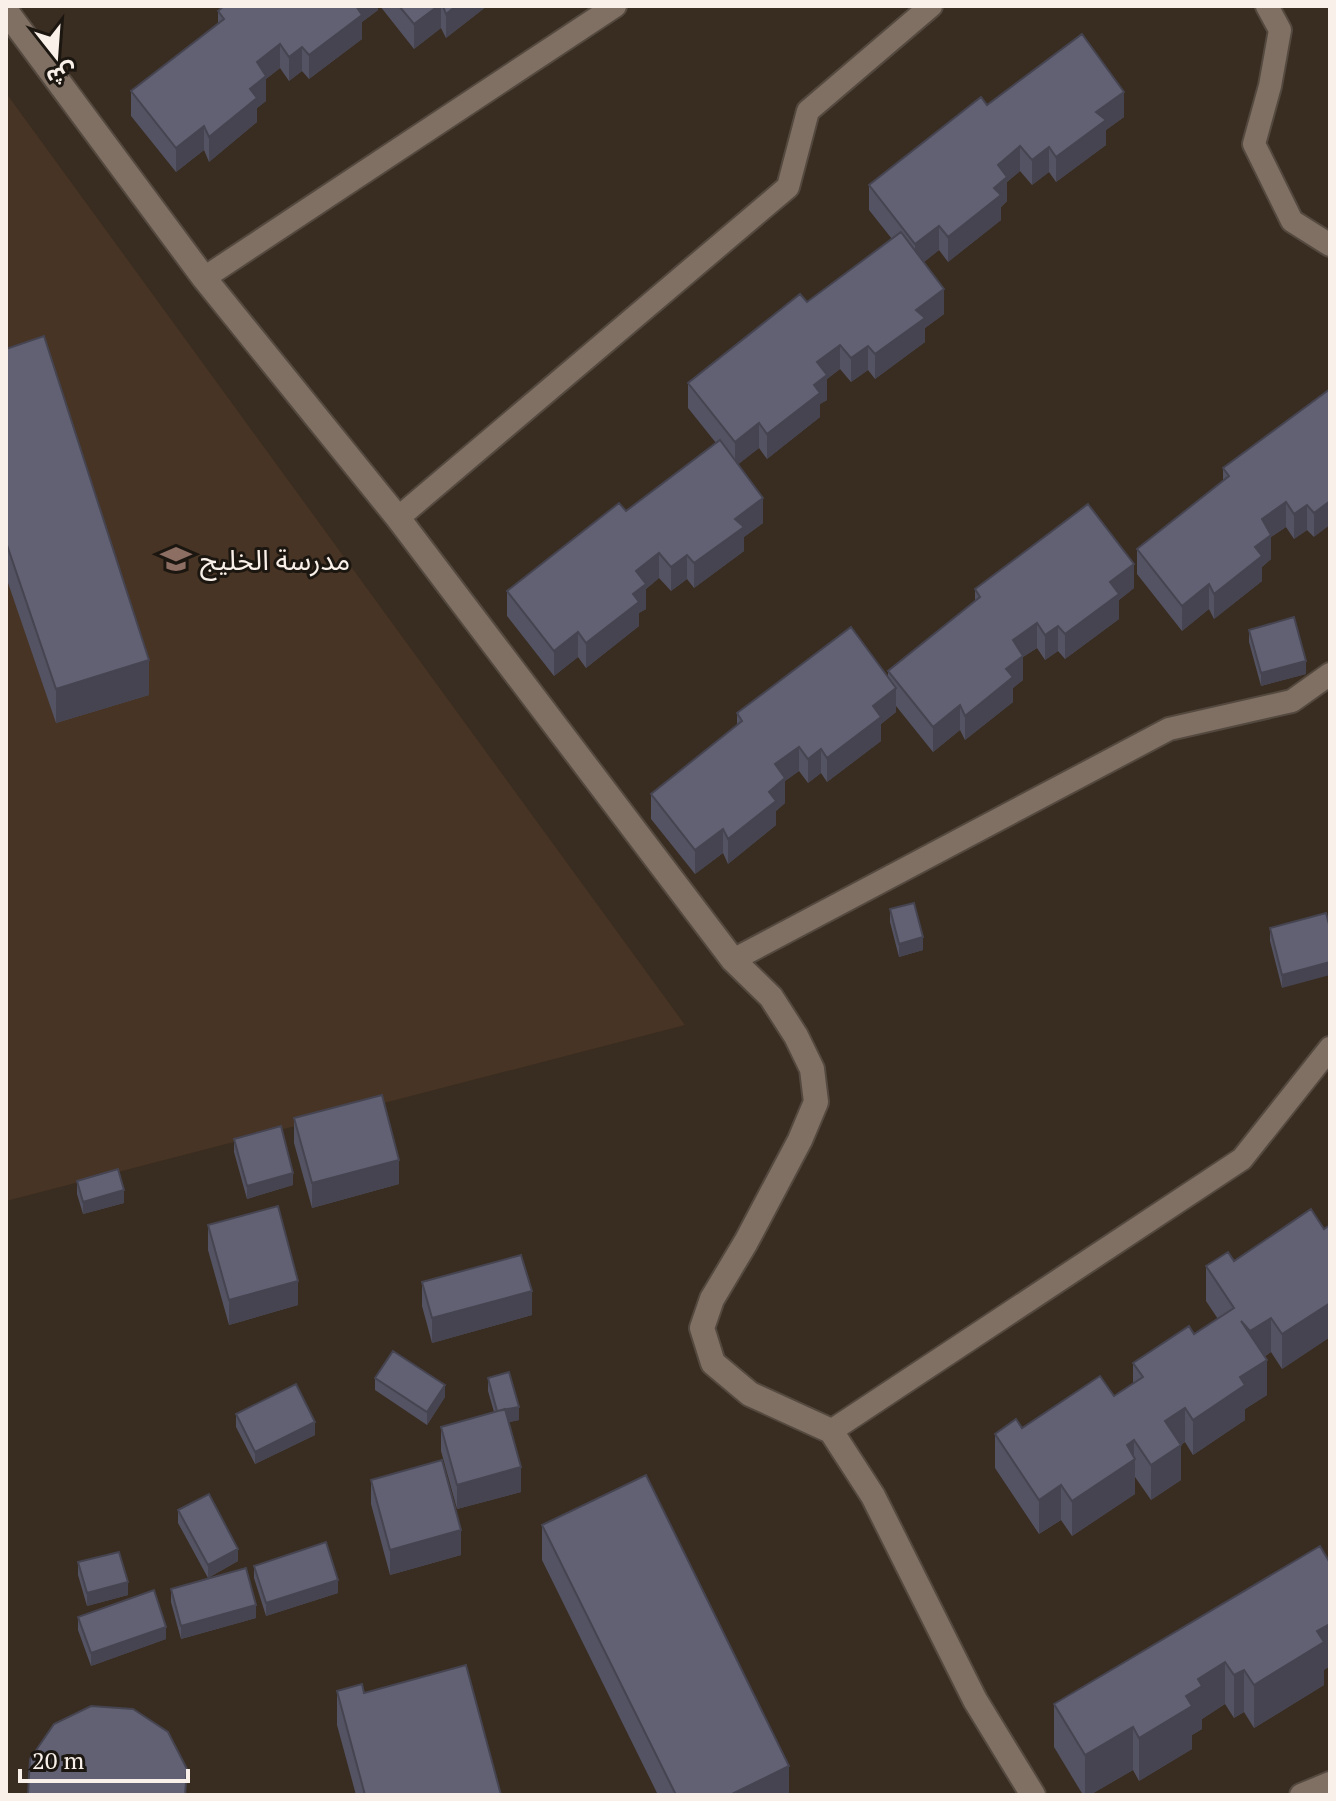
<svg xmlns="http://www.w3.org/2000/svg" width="1336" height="1801" font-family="'PT Serif','Noto Sans Arabic',serif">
  <rect width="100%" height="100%" fill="#392c20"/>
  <path fill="#473424" d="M6,93L685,1025L6,1201Z"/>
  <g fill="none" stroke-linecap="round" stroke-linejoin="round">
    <g stroke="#54493f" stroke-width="26">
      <path id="lane" d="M1267,6L1280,30L1270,86L1254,144L1292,221L1330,245
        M204,278L615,6
        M398,518L788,187L808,111L931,6
        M733,960L1169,729L1292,701L1330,674
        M831,1431L1242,1159L1330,1048
        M1301,1795L1330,1783"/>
    </g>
    <g stroke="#54493f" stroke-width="28">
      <path id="street" d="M6,11L204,278L398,518L733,960L771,997L796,1036L812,1069L816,1102L800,1140L746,1242L712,1299L702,1328L713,1363L750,1394L831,1431L873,1496L975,1700L1033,1795"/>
    </g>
    <use href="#lane" stroke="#807063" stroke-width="22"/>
    <use href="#street" stroke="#807063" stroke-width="24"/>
  </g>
  <path fill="#545363" d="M378,6V10L362,22V39L309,79L302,71L289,81L280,68L266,79V101L257,108V122L209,162L204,150L176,172L131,116V91L218,24V11Z
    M380,6H487L446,38L441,28L414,49Z
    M987,105L1124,117L1106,130V145L1056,182L1049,172L1032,185L1020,171L1007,182V201L1001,207V220L948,262L939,250L924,262L944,314L925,328V342L875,379L868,370L851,382L840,369L827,379V400L820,404V417L767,459L759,448L738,464L763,523L744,537V551L694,588L687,579L671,591L659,578L646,589V609L639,613V626L586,668L578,657L554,676L507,616V591L626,511L716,443L688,408V383L807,302L892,239L869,210V185Z
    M6,349L149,695L56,723L6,577Z
    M1330,389L1314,537L1307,530L1294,539L1286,527L1271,537V559L1262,567V581L1214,619L1209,609L1182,631L1137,574V549L1223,481V468Z
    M1134,588L1119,600V619L1065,659L1058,651L1045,660L1037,648L1023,657V680L1013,688V702L965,740L960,730L933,752L896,706V712L881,724V741L827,782L821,773L808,783L799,771L785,781V803L776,811V825L728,864L723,853L695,874L651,819V794L737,726V713L888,676V671L975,602V589Z
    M1249,630L1306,674L1261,686L1249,642Z
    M890,909L923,950L899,957L890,922Z
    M1326,913L1282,988L1270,941V928Z
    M294,1118L399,1184L312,1208L294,1143Z
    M234,1139L293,1185L247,1199L234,1152Z
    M77,1181L124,1203L83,1214L77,1194Z
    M208,1225L298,1305L229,1325L208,1250Z
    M1330,1225V1337L1282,1369L1271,1352L1264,1357L1267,1395L1245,1409V1420L1193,1455L1185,1442L1181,1445V1480L1151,1500L1135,1477V1494L1072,1536L1061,1520L1039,1534L995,1468V1434L1022,1428L1114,1396L1133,1383V1363L1194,1334L1218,1319L1206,1301V1266L1234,1261L1324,1229Z
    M422,1282L532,1315L432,1343L422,1306Z
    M375,1378L445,1397L427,1425L375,1390Z
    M488,1378L519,1420L509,1422L521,1492L457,1509L441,1451V1427L494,1412L488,1391Z
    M236,1414L315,1435L255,1464L236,1427Z
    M371,1480L461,1555L390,1575L371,1504Z
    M178,1510L238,1561L208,1578L178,1523Z
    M542,1525L789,1795H658L542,1560Z
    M78,1562L128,1595L87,1606L78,1575Z
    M1330,1563V1666L1324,1670V1685L1254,1728L1244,1712L1234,1718L1225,1704L1202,1719V1729L1192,1735V1749L1139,1781L1133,1770L1090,1795H1083L1054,1747V1704Z
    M254,1566L338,1593L266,1616L254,1578Z
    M171,1589L256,1618L181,1639L171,1602Z
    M78,1617L166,1639L91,1666L78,1630Z
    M337,1691L364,1693L501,1795H356L337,1725Z"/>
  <path fill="#454450" d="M354,6H378V10L362,22V39L309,79V55Z
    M438,6H441V28L414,49V24Z
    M456,6H487L446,38V14Z
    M280,44V68L266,79V101L257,108V122L209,162V137L250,89L257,62Z
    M302,47V71L289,81V57Z
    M1124,92V117L1106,130V145L1056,182V157L1096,112Z
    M204,126V150L176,172V148Z
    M1020,146V171L1007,182V201L1001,207V220L948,262V237L994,188L998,165Z
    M1049,147V172L1032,185V160Z
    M939,226V250L915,269V244Z
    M944,289V314L925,328V342L875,379V354L916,310Z
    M840,345V369L827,379V400L820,404V417L767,459V434L814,385L817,362Z
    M868,346V370L851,382V358Z
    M759,423V448L735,467V442Z
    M763,498V523L744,537V551L694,588V563L735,519Z
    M1330,501V525L1314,537V513Z
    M1286,502V527L1271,537V559L1262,567V581L1214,619V594L1255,547L1262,519Z
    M1307,505V530L1294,539V514Z
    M659,553V578L646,589V609L639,613V626L586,668V643L633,594L636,571Z
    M687,555V579L671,591V567Z
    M1134,564V588L1119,600V619L1065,659V634L1110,582Z
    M1209,584V609L1182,631V606Z
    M1037,623V648L1023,657V680L1013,688V702L965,740V716L1006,669L1013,640Z
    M1058,626V651L1045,660V635Z
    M578,632V657L554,676V651Z
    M149,660V695L56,723V689Z
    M1306,661V674L1261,686V673Z
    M896,688V712L881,724V741L827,782V758L873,706Z
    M960,705V730L933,752V727Z
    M799,747V771L785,781V803L776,811V825L728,864V839L769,792L775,764Z
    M821,749V773L808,783V759Z
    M723,829V853L695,874V850Z
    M923,937V950L899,957V944Z
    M1330,962V975L1282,988V975Z
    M399,1160V1184L312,1208V1183Z
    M293,1173V1185L247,1199V1186Z
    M124,1190V1203L83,1214V1202Z
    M298,1281V1305L229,1325V1300Z
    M532,1291V1315L432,1343V1318Z
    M1330,1303V1337L1282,1369V1334Z
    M1271,1318V1352L1250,1366V1331Z
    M1267,1360V1395L1245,1409V1420L1193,1455V1420L1240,1377Z
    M445,1385V1397L427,1425V1412Z
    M519,1407V1420L498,1425V1413Z
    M1185,1408V1442L1165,1455V1421Z
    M315,1422V1435L255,1464V1452Z
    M1134,1440V1460L1135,1459V1494L1072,1536V1501L1127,1445Z
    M1181,1445V1480L1151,1500V1465Z
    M521,1467V1492L457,1509V1485Z
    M1061,1485V1520L1039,1534V1500Z
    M461,1530V1555L390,1575V1550Z
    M238,1549V1561L208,1578V1565Z
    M338,1580V1593L266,1616V1603Z
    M128,1582V1595L87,1606V1593Z
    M256,1605V1618L181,1639V1626Z
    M1330,1624V1666L1324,1670V1685L1254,1728V1685L1317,1631Z
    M166,1627V1639L91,1666V1653Z
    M1225,1662V1704L1202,1719V1729L1192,1735V1749L1139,1781V1738L1186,1696L1198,1679Z
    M1244,1670V1712L1234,1718V1675Z
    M1133,1727V1770L1090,1795H1085V1755Z
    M789,1766V1795H730Z"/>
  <path fill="#626173" stroke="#454450" stroke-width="2" d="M224,6H356L362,15L309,55L302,47L289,57L280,44L257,62L266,76L250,89L257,98L209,137L204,126L176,148L131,91L224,19L218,11Z
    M399,6H438L414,24Z
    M443,6H456L446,14Z
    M1082,34L1124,92L1096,112L1106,120L1056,157L1049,147L1032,160L1020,146L998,165L1007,177L994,188L1001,195L948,237L939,226L915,244L869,185L981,97L987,105Z
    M901,232L944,289L916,310L925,318L875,354L868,346L851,358L840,345L817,362L827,375L814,385L820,393L767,434L759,423L735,442L688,383L800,294L807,302Z
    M44,336L149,660L56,689L6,542V349Z
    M1330,389V501L1314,513L1307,505L1294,514L1286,502L1262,519L1271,535L1255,547L1262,556L1214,594L1209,584L1182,606L1137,549L1229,476L1223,468Z
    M720,440L763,498L735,519L744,527L694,563L687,555L671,567L659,553L636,571L646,584L633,594L639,602L586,643L578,632L554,651L507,591L619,503L626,511Z
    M1088,504L1134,564L1110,582L1119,594L1065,634L1058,626L1045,635L1037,623L1013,640L1023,656L1006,669L1013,677L965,716L960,705L933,727L888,671L980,597L975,589Z
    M1294,617L1306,661L1261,673L1249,630Z
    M851,627L896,688L873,706L881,717L827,758L821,749L808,759L799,747L775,764L785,778L769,792L776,801L728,839L723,829L695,850L651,794L742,721L737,713Z
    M914,903L923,937L899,944L890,909Z
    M1326,913L1330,928V962L1282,975L1270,928Z
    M382,1095L399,1160L312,1183L294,1118Z
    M281,1126L293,1173L247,1186L234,1139Z
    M118,1169L124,1190L83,1202L77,1181Z
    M278,1206L298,1281L229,1300L208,1225Z
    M1311,1209L1324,1229L1330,1225V1303L1282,1334L1271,1318L1250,1331L1241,1321L1267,1360L1240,1377L1245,1385L1193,1420L1185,1408L1165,1421L1181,1445L1151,1465L1134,1440L1127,1445L1135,1459L1072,1501L1061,1485L1039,1500L995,1434L1016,1419L1022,1428L1100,1376L1114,1396L1143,1377L1133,1363L1189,1326L1194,1334L1234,1308L1206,1266L1228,1252L1234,1261Z
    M521,1255L532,1291L432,1318L422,1282Z
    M393,1351L445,1385L427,1412L375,1378Z
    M509,1372L519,1407L497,1411L488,1378Z
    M296,1384L315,1422L255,1452L236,1414Z
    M505,1409L521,1467L457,1485L441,1427Z
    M442,1460L461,1530L390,1550L371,1480Z
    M646,1475L789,1766L730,1795H676L542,1525Z
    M209,1494L238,1549L208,1565L178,1510Z
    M326,1542L338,1580L266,1603L254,1566Z
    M1320,1546L1330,1563V1624L1317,1631L1324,1642L1254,1685L1244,1670L1234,1675L1225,1662L1198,1679L1202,1686L1186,1696L1192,1706L1139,1738L1133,1727L1085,1755L1054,1704Z
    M119,1552L128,1582L87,1593L78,1562Z
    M246,1568L256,1605L181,1626L171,1589Z
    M154,1590L166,1627L91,1653L78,1617Z
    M466,1665L501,1795H365L337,1691L362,1684L364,1693Z
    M91,1706L133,1709L168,1732L187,1769L185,1795H28L30,1759L54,1724Z"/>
  <defs>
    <g id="school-bare" transform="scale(2.4)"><path d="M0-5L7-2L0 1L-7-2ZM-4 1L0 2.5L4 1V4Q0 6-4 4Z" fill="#8d6e63" stroke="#1c1611" stroke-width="2.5" paint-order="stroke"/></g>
  </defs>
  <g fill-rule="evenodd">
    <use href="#school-bare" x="176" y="559"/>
  </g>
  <g text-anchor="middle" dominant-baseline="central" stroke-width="6" stroke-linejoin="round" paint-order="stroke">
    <g font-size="28" fill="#f9f0e9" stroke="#1c1611" text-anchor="start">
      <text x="200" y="559">مدرسة الخليج</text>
    </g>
  </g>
  <rect width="1336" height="1801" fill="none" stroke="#f9f0e9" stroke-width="16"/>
  <g transform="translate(56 56) rotate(163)" stroke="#1c1611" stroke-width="6" paint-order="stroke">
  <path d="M0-6L14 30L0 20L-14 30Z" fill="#f9f0e9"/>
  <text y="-12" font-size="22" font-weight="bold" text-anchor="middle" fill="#f9f0e9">ش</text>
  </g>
  <path d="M20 1769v12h168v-12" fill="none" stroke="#f9f0e9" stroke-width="4"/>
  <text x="32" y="1769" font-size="24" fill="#f9f0e9" stroke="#1c1611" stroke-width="6" paint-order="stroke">20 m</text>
</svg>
